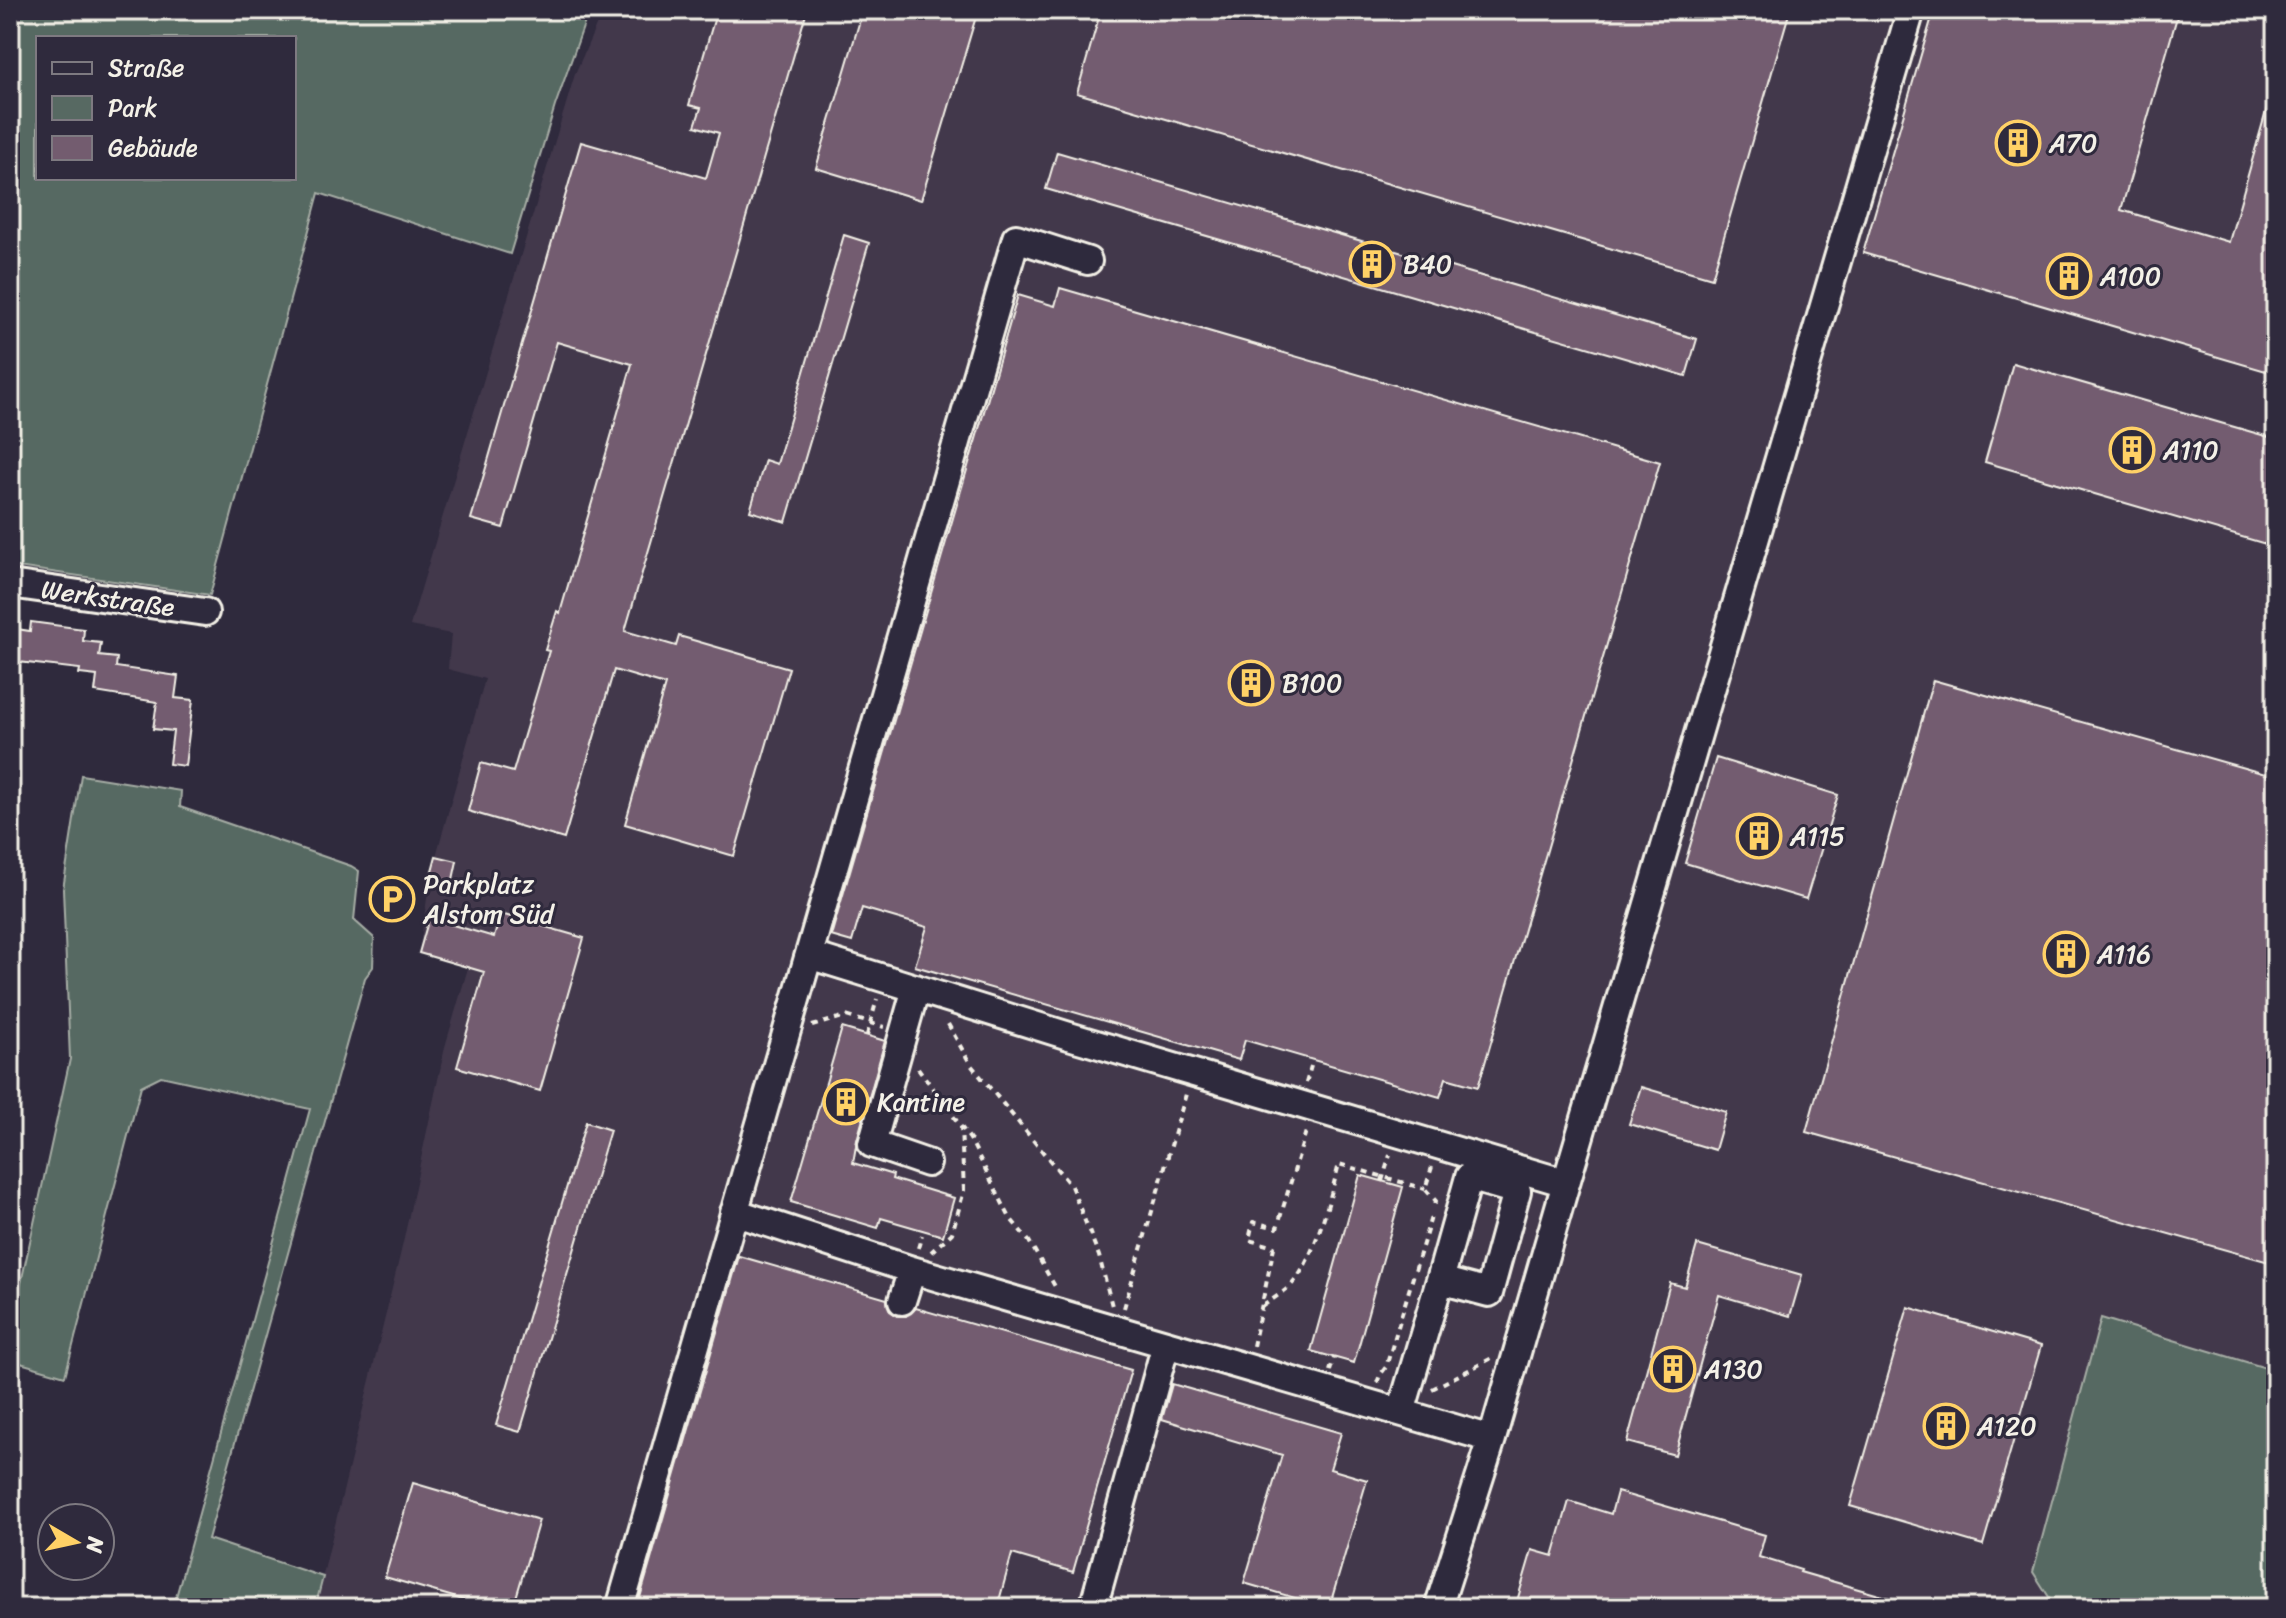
<svg xmlns="http://www.w3.org/2000/svg" width="2286" height="1618" font-family="Sriracha,sans-serif">
  <rect width="100%" height="100%" fill="#2f2a3d"/>
  <filter id="ink" filterUnits="userSpaceOnUse"><feTurbulence type="fractalNoise" baseFrequency=".0125" numOctaves="2"/><feDisplacementMap in="SourceGraphic" scale="16" xChannelSelector="R" yChannelSelector="G"/><feConvolveMatrix kernelMatrix="1 2 1 2 8 2 1 2 1" color-interpolation-filters="sRGB"/></filter>
  <g filter="url(#ink)">
    <path fill="#43394c" d="M603,10H2276V1608H315L403,1243L445,1047L468,968L419,953L430,878L485,679L448,669L451,634L410,626L575,74Z"/>
    <path fill="#576962" stroke="#a6ada5" stroke-width="2" fill-rule="evenodd" d="M10,10H589L555,106L510,254L319,193L210,595L10,566ZM38,38H294V178H38Z
      M81,775L181,791L180,807L351,866L359,871L354,920L374,938L373,967L365,978L208,1539L323,1577L315,1608H173L310,1109L161,1076L141,1086L65,1376L10,1360V1333L70,1059L63,889Z
      M2101,1318L2276,1371V1608H2056L2033,1572Z"/>
    <path fill="#735c6f" stroke="#f4f1e8" stroke-width="2" d="M717,10H807L625,631L676,646L679,636L789,668L734,856L625,824L665,685L614,670L564,839L468,811L481,763L513,772L549,651L545,650L557,611L560,613L632,364L557,342L503,528L471,519L581,142L706,178L719,133L695,126L701,108L689,105Z
      M863,10H978L921,200L816,168Z
      M1101,10H1790L1712,278L1077,93Z
      M1934,10H2179L2121,210L2229,242L2271,94L2276,95V374L1863,253Z
      M1057,152L1697,339L1686,376L1046,189Z
      M844,235L869,243L786,522L750,511L765,460L777,464Z
      M1060,288L1660,462L1478,1087L1446,1078L1440,1097L1245,1040L1239,1060L915,966L927,927L862,908L852,942L831,936L1018,295L1055,306Z
      M2013,363L2276,439V547L1985,462Z
      M31,622L84,629L83,641L101,643L99,656L117,658L116,667L178,676L175,698L193,700L185,766L169,764L173,731L153,729L157,702L95,692L97,676L79,674L80,669L10,661V628L30,631Z
      M1933,680L2276,777V1264L1806,1132Z
      M1716,758L1838,795L1806,899L1685,863Z
      M436,856L457,861L452,884L430,878Z
      M501,914L584,938L540,1091L457,1067L484,972L419,953L429,918L494,937Z
      M842,1028L885,1041L857,1140L853,1163L893,1175L892,1179L954,1198L943,1236L881,1218L878,1228L791,1202Z
      M1641,1087L1726,1112L1715,1150L1629,1124Z
      M586,1122L610,1130L520,1432L496,1425Z
      M1360,1175L1403,1187L1354,1363L1311,1351Z
      M1697,1245L1802,1275L1790,1316L1719,1295L1675,1455L1627,1442L1670,1283L1685,1287Z
      M739,1256L887,1299L890,1311L898,1316H906L916,1308L1131,1370L1073,1572L1012,1554L997,1608H637Z
      M1908,1307L2041,1346L1983,1545L1850,1506Z
      M1172,1384L1341,1433L1330,1469L1367,1480L1329,1608L1244,1583L1282,1455L1162,1419Z
      M413,1483L539,1520L513,1608H491L385,1577Z
      M1617,1492L1765,1535L1759,1557L1801,1570L1800,1572L1907,1603V1608H1515L1532,1550L1553,1556L1569,1501L1611,1514Z"/>
    <g fill="none" stroke-linecap="round" stroke-linejoin="round">
      <g stroke="#f4f1e8" stroke-width="32">
        <path id="minor" d="M10,584L205,612
          M809,955L1069,1036L1566,1183L1911,10
          M916,988L872,1144L927,1163
          M734,1212L912,1270L1492,1439
          M902,1301L912,1270
          M1401,1412L1440,1280L1489,1293L1517,1191L1469,1177L1440,1280
          M620,1608L1016,238L1088,261
          M1093,1608L1166,1344
          M1438,1608L1492,1439L1566,1183"/>
      </g>
      <path stroke="#f4f1e8" stroke-width="4" stroke-dasharray="6 6" stroke-linecap="butt" d="M948,1024L971,1065L1071,1186L1099,1256L1112,1306
        M812,1026L846,1016L884,1027
        M867,1035L877,999
        M918,1068L970,1139L1010,1218L1029,1241L1057,1290
        M1306,1083L1311,1066
        M1432,1167L1425,1189L1436,1201L1435,1205
        M1382,1181L1390,1155
        M918,1248L922,1235
        M931,1252L952,1233L964,1191L961,1127
        M1263,1306C1272,1299 1285,1292 1293,1283C1314,1260 1331,1195 1339,1164L1425,1189
        M1124,1308L1186,1094
        M1253,1346L1274,1247L1249,1240L1253,1222L1277,1228L1307,1128
        M1330,1371L1334,1358
        M1377,1383L1380,1375L1386,1367L1431,1217
        M1432,1389L1492,1358"/>
      <use href="#minor" stroke="#2f2a3d" stroke-width="26"/>
    </g>
  </g>
  <defs>
    <g id="building-ring" transform="scale(2.3)"><circle r="9.5" fill="#2f2a3d" stroke="#ffd166" stroke-width="1.5"/><path d="M-4-6H4V6H1V3H-1V6H-4ZM-2.5-4.3h1.7v1.8h-1.7ZM.8-4.3h1.7v1.8H.8ZM-2.5-1h1.7V.8h-1.7ZM.8-1h1.7V.8H.8Z" fill="#ffd166"/></g>
    <g id="parking-ring" transform="scale(2.3)"><circle r="9.5" fill="#2f2a3d" stroke="#ffd166" stroke-width="1.5"/><path d="M-3.5-5.5H1a3.5 3.5 0 0 1 0 7H-1V5.5H-3.5ZM-1-3.4V-.6H.8a1.4 1.4 0 0 0 0-2.8Z" fill="#ffd166"/></g>
  </defs>
  <g fill-rule="evenodd">
    <use href="#building-ring" x="2018" y="143"/>
    <use href="#building-ring" x="1372" y="264"/>
    <use href="#building-ring" x="2069" y="276"/>
    <use href="#building-ring" x="2132" y="450"/>
    <use href="#building-ring" x="1251" y="683"/>
    <use href="#building-ring" x="1759" y="836"/>
    <use href="#parking-ring" x="392" y="899"/>
    <use href="#building-ring" x="2066" y="954"/>
    <use href="#building-ring" x="846" y="1102"/>
    <use href="#building-ring" x="1673" y="1369"/>
    <use href="#building-ring" x="1946" y="1426"/>
  </g>
  <g text-anchor="middle" dominant-baseline="central" stroke-width="6" stroke-linejoin="round" paint-order="stroke">
    <g font-size="26" fill="#f4f1e8" stroke="#2f2a3d" text-anchor="start">
      <text x="2049" y="143">A70</text>
      <text x="1403" y="264">B40</text>
      <text x="2100" y="276">A100</text>
      <text x="2163" y="450">A110</text>
      <text x="1282" y="683">B100</text>
      <text x="1790" y="836">A115</text>
      <text x="423" y="884">Parkplatz<tspan x="423" dy="30">Alstom Süd</tspan></text>
      <text x="2097" y="954">A116</text>
      <text x="877" y="1102">Kantine</text>
      <text x="1704" y="1369">A130</text>
      <text x="1977" y="1426">A120</text>
    </g>
    <g font-size="26" fill="#f4f1e8" stroke="#2f2a3d">
      <text transform="translate(108 598) rotate(8)">Werkstraße</text>
    </g>
  </g>
  <rect width="2286" height="1618" fill="none" stroke="#2f2a3d" stroke-width="40"/>
  <rect x="20" y="20" width="2246" height="1578" fill="none" stroke="#f4f1e8" stroke-width="3" filter="url(#ink)"/>
  <rect x="36" y="36" width="260" height="144" fill="#2f2a3d" stroke="#7e7a81" stroke-width="2"/>
  <rect x="52" y="62" width="40" height="12" fill="#2f2a3d" stroke="#7e7a81" stroke-width="2"/>
  <text x="108" y="76" font-size="24" fill="#f4f1e8">Straße</text>
  <rect x="52" y="96" width="40" height="24" fill="#576962" stroke="#7e7a81" stroke-width="2"/>
  <text x="108" y="116" font-size="24" fill="#f4f1e8">Park</text>
  <rect x="52" y="136" width="40" height="24" fill="#735c6f" stroke="#7e7a81" stroke-width="2"/>
  <text x="108" y="156" font-size="24" fill="#f4f1e8">Gebäude</text>
  <g transform="translate(76 1542) rotate(99)"><circle r="38" fill="#2f2a3d" stroke="#7e7a81" stroke-width="2"/>
  <path d="M0-6L14 30L0 20L-14 30Z" fill="#ffd166"/>
  <text y="-12" font-size="22" font-weight="bold" text-anchor="middle" fill="#f4f1e8">N</text>
  </g>
</svg>
